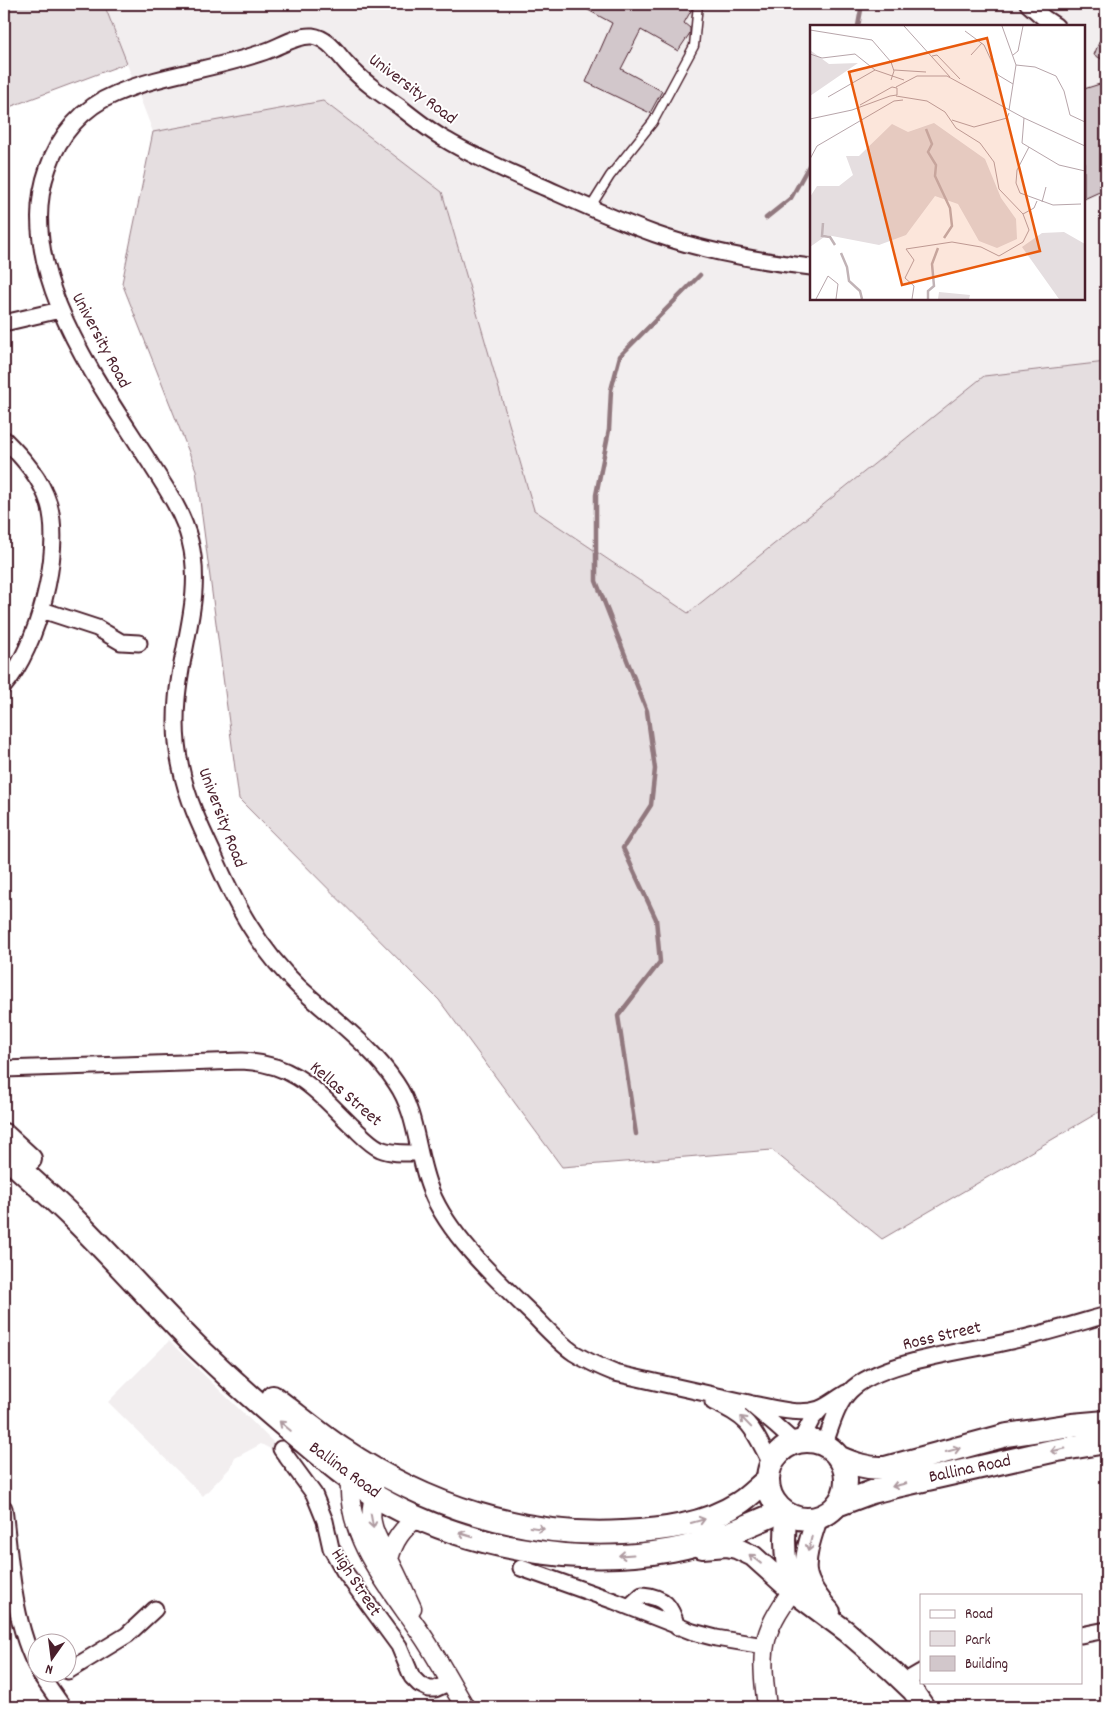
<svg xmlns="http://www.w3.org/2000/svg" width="1110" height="1711" font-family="Dekko,sans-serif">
  <rect width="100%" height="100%" fill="#fff"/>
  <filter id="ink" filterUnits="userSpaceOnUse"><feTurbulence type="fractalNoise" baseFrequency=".02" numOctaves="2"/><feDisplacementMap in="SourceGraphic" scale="10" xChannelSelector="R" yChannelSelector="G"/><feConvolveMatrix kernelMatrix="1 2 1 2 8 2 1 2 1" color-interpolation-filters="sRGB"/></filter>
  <g filter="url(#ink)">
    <path fill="#f2eeef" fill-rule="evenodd" d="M104,4H1106V362L984,376L688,613L534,510L442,192L323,101L153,132ZM811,26H1084V299H811Z
      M169,1341L274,1443L278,1453L261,1444L235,1458L231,1467L203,1496L108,1402Z"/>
    <path fill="#e5dee0" stroke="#987e86" d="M4,4H104L127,63L4,109Z
      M323,101L442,192L534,510L688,613L984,376L1106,362V1108L882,1239L772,1150L562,1167L439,1000L239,799L196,470L122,283L153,132Z"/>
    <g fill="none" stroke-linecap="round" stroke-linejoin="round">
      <path stroke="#91787e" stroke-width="4.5" d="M858,26L862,4
        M766,218L791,198L811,162
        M636,1134L618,1016L660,962L656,919L623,848L651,805L655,769L647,711L596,581V495L609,430L611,390L620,356L700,275"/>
    </g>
    <path fill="#d2c7cb" stroke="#4a1f2b" d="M577,4H692V9L684,23L690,28V33L678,51L641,30L621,69L662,91L650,113L586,82L612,23Z
      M1106,25V61L1094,55Z
      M1103,83L1106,88V189L1084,199V89Z"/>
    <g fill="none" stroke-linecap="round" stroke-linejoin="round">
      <g stroke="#4a1f2b" stroke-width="11">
        <path id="service" d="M590,208L610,176L653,122L694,46L698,4"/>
      </g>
      <g stroke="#4a1f2b" stroke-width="19">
        <path id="minor" d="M1028,4L1044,18L1056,26
          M4,323L60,310
          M4,439C23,458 41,478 49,504C63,553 37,648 4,686
          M42,610L97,628L121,642L139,643
          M4,1069L242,1061C296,1064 315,1090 351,1125C360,1133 369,1144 380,1149C392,1154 406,1153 418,1153
          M713,1402C751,1418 753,1429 771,1464
          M753,1404C774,1408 798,1416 819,1409C826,1407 839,1397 846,1393
          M800,1442L812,1419L821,1409
          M795,1443L775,1425L749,1403L615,1373C600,1367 587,1361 574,1353C558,1342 545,1327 532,1314C497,1280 449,1236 431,1191C416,1155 418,1115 396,1083C371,1045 332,1018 299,987C258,948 235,904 213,853C200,826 187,798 181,768C176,746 175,722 177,699C181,646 204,595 190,541C183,512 164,485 148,460C98,381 12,267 48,168C59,135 83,107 115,94C164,73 220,69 269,50C282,45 298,35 312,36C328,38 337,53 347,64C362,81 381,94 400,107C415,119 430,131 446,140C476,158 508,171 539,185C577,202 615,220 655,234C706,252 758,261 811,267
          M824,1446C831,1428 836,1405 850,1391C879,1361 969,1351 1011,1341C1043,1334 1075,1324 1106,1315
          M281,1449L314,1494L325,1521L331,1548L344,1571L399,1646L412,1677L419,1684L429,1689H435L451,1682
          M4,1508C10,1558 13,1625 38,1669
          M521,1568L614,1601L693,1632L716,1638L764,1646
          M629,1607L642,1595C665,1597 671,1606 677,1627
          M1081,1635L1106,1630
          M68,1671L127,1635L155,1609
          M40,1674L63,1707
          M904,1682L921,1672"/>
      </g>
      <g stroke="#4a1f2b" stroke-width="21">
        <path id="tertiary" d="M350,1479C346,1542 394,1592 426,1641C440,1663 452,1685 465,1707
          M374,1484C376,1496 369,1509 372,1522C374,1535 382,1547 388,1558C397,1574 404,1591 412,1608
          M389,1559C394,1540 402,1529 418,1517
          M767,1707C759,1644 762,1631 800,1580"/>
      </g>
      <g stroke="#4a1f2b" stroke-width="24">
        <path id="secondary" d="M787,1514C783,1540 785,1565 792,1591
          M817,1518C812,1534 804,1555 806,1572C808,1586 821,1602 830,1612
          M702,1548L727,1546L736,1548L753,1556L792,1591L846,1631L892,1671L913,1691L924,1707"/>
      </g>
      <g stroke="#4a1f2b" stroke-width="26">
        <path id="primary" d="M4,1135L30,1159
          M4,1155C28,1177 53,1198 76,1221C117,1262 155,1305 196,1346C225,1374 255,1401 286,1427C315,1451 343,1477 375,1496C461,1547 574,1568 672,1550C711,1543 747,1526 782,1511
          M273,1397C296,1414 318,1433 342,1449C425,1505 523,1538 623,1532C663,1530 705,1525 739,1503C749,1497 758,1487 768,1479
          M768 1480a39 39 0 1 1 78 0a39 39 0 1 1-78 0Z
          M838,1457C854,1464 868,1469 885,1468L1007,1435L1072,1425L1106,1422
          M837,1505L872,1492L892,1487L1052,1451L1106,1442"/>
      </g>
      <use href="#service" stroke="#fff" stroke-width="8"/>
      <use href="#minor" stroke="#fff" stroke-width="15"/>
      <use href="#tertiary" stroke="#fff" stroke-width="18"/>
      <use href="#secondary" stroke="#fff" stroke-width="20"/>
      <use href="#primary" stroke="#fff" stroke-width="22"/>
    </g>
    <defs><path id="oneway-shaft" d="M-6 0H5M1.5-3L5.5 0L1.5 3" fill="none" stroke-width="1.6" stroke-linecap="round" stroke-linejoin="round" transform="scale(1.25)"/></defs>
    <g stroke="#ae9aa0">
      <use href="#oneway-shaft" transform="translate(746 1422) rotate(-134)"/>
      <use href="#oneway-shaft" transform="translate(285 1426) rotate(-140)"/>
      <use href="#oneway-shaft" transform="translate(953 1450) rotate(-15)"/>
      <use href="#oneway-shaft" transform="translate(1058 1450) rotate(169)"/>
      <use href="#oneway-shaft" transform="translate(899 1485) rotate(167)"/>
      <use href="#oneway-shaft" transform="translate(372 1521) rotate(80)"/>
      <use href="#oneway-shaft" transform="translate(698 1521) rotate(-15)"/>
      <use href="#oneway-shaft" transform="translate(537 1528) rotate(8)"/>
      <use href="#oneway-shaft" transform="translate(466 1535) rotate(-163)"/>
      <use href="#oneway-shaft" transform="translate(810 1544) rotate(103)"/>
      <use href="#oneway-shaft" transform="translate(626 1555) rotate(176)"/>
      <use href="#oneway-shaft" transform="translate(755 1559) rotate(-142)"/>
    </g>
  </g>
  <g text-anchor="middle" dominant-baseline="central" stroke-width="4" stroke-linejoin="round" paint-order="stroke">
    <g font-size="18" fill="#4a1f2b" stroke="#fff">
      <text transform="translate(412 90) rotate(37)">University Road</text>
      <text transform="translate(100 341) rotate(62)">University Road</text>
      <text transform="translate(221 818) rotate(69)">University Road</text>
      <text transform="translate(345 1095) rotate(41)">Kellas Street</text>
      <text transform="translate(942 1337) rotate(-13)">Ross Street</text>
      <text transform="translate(970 1470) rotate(-12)">Ballina Road</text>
      <text transform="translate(344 1471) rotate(36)">Ballina Road</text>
      <text transform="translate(355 1583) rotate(57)">High Street</text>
    </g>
  </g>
  <g transform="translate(810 25)">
    <rect width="275" height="275" fill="#fff"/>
    <path d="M0,25L19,39L48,38L0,71ZM124,98L175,134L191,173L206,194L207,214L187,223L169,216L148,179L125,171L96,210L69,220L17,210L0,222V172L7,161H29L43,150L36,131H49L82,99L98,107ZM254,207L275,219V274H249L212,222L232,208ZM129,267L160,270L159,274H128Z" fill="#e5dee0"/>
    <path fill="none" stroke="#c1b3b6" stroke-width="2.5" d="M116,104L122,119L118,127L126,140L125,151L140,183L142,201L134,213M13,198L12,211L20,212L25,220M31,228L37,242L39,256L50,266L52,274M118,274V266L124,261L122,239L128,223"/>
    <path fill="none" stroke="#b7a5aa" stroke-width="1" d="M94,1L140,52M192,1L206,40L199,85M0,5L62,15L81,37L84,46L81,55M155,6L174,20L188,50L203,59M0,29L12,33L45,29L65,45L94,55M161,30L172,18M203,30L208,26L213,1M122,31L127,30L150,54M206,40L225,42L246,51L254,66L260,90L275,97M84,45L116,47M86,62L107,51H137L214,93L275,121M86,71L117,76L135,87L146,103L170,118L184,137L189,164L213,189L219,205L213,217L189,231L171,222L142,217L96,224M18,72L65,45M50,80L82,62L87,63V70L80,71M214,93L212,118L249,140L275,146M0,94L42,85L80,71M142,95L164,102L197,93L199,88M219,122L207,145L206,158L210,168L243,180L271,179M0,134L7,121L84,76L93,75M232,177L236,162M213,189L224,183L227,176M96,224L104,235L95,253L104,261L102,274M6,274L18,251L28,259L26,274"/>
    <path fill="#e8590c" fill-opacity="0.15" stroke="#e8590c" stroke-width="2.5" d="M177,13L230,226L92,260L39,47Z"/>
    <rect width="275" height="275" fill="none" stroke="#4a1f2b" stroke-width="2.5"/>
  </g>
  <rect width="1110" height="1711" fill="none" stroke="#fff" stroke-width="20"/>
  <rect x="10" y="10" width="1090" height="1691" fill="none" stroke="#4a1f2b" stroke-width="2" filter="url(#ink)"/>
  <rect x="920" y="1594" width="162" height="90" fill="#ffffff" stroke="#b7a5aa"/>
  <rect x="930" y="1610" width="25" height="8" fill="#ffffff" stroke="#b7a5aa"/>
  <text x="965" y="1618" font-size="15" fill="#4a1f2b">Road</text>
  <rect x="930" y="1631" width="25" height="15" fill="#e5dee0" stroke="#b7a5aa"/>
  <text x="965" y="1644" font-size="15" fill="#4a1f2b">Park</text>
  <rect x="930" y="1656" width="25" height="15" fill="#d2c7cb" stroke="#b7a5aa"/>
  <text x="965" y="1668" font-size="15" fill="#4a1f2b">Building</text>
  <g transform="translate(52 1658) rotate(194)"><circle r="24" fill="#ffffff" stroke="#b7a5aa"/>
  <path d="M0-4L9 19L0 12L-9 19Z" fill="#4a1f2b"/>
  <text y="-8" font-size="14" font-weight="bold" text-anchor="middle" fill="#4a1f2b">N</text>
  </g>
</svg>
